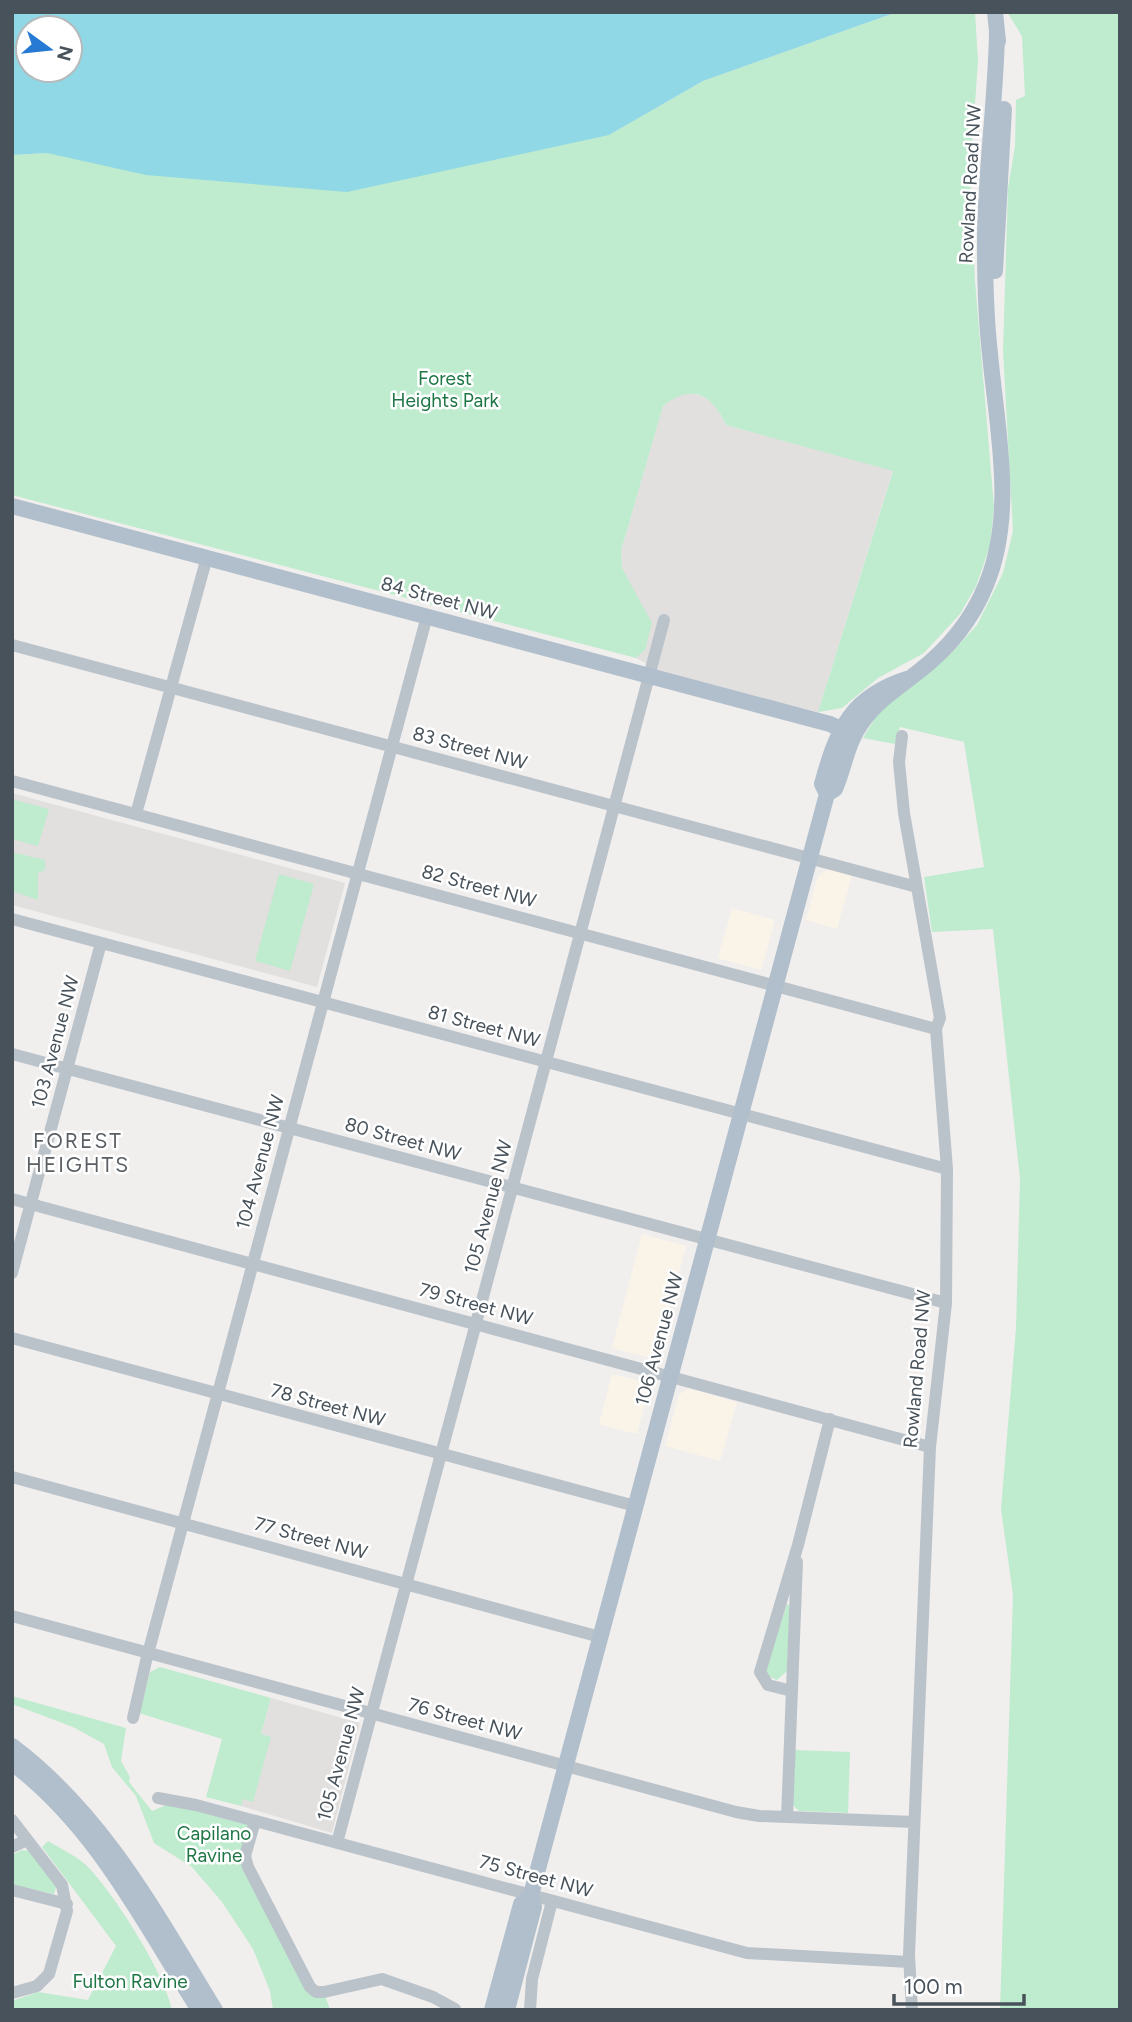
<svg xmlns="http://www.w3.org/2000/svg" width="1132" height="2022" font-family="Figtree,sans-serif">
  <rect width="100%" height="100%" fill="#f1eeee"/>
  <path fill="#faf4e8" d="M828,869L852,875L837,929L806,920L818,876Z
    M732,908L775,920L761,970L718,958Z
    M642,1234L686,1246L656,1359L612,1348Z
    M612,1374L644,1382L649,1389L637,1434L599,1424Z
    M688,1388L737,1402L720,1461L665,1446L679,1395Z"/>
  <path fill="#e2dfdf" d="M690,393L705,397L715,405L726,425L893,470L818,712L662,672L636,658L645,650L622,568L621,551L663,406L674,397Z
    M12,793L345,883L317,987L12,905Z
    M271,1698L360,1723L332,1833L241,1806Z"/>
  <path fill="#bfebce" d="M897,12H975L978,61L970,175L975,281L994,507L990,546L976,586L960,614L924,653L878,678L842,708L818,712L893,471L726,425C712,394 692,383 663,406L621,551L622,568L652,623L645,650L636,658L12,495V155L47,153L90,161L609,135L703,81Z
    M1007,12H1120V2010H1000L1013,1595L1001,1509L1016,1328L1020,1179L993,929L932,932L924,877L984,867L964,742L900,727L895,744L863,738L878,713L954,650L977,625L1003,573L1013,531L1003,351L1008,188L1015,146L1016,100L1025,96L1022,36Z
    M12,799L49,809L38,846L12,839Z
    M12,852L45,860V870L38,873V900L12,891Z
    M279,874L314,884L290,971L255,961Z
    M787,1604L790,1606L787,1671L777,1680L768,1676L765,1669Z
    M160,1667L271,1698L261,1734L271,1737L253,1802L243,1799L241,1806L206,1797L222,1739L139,1713L150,1672Z
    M12,1696L126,1728L121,1761L130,1777L129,1782L152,1811L178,1800L255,1821L245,1856L310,1987L324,1992L330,2010H273L270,1991L253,1949L222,1902L192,1867L154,1843L136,1796L112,1767L104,1744L73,1727L12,1704Z
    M795,1750L850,1752L848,1813L799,1811L793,1805Z
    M48,1841C61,1849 79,1857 89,1868C116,1897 164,1972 172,2010H12V2001L38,1992L88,2000L116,1946L42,1847Z
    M22,1850L30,1851L57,1885L54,1894L12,1885V1855Z"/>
  <path fill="#90d8e5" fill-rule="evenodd" d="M12,12H897L703,81L609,135L347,192L146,175L47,153L12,155ZM28,28H70V70H28Z"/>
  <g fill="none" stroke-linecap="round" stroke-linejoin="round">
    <path stroke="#bbc3ca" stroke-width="12" d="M12,645L917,887
      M902,736L899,762L904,813L940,1018L936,1029L947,1169L946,1303L930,1447L909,1955L912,2010
      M12,781L936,1029
      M136,814L207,557
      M12,919L947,1169
      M12,1054L946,1303
      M12,1199L930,1447
      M12,1273L101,943
      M12,1338L635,1506
      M12,1477L600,1637
      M12,1616L736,1812L759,1816L914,1822
      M792,1691L768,1685L760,1672L798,1545L830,1419
      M133,1718L146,1661L427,616
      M158,1798L196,1805L747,1953L909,1962
      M787,1817L797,1562
      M12,1820L62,1885L67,1911L49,1974L37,1986L12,1993
      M255,1821L245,1856L248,1867L310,1987L316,1992H324L382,1979L433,1997L455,2009
      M337,1843L664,620
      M12,1847L27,1840
      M12,1890L67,1904
      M530,2010L532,1979L552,1901"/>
    <path stroke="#b0bfcb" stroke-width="16" d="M995,12L998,41
      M995,271L1004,109
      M12,506L830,724L853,735
      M827,794L835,789C845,766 847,742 863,721C877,701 899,687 918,672C948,649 972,620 986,585C1016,513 997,430 990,354C986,318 985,280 985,243C985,172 996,102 997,31
      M12,1746C104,1815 156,1914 215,2010
      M12,1763C96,1826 144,1923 199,2010
      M492,2010L521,1904L531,1895
      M507,2010L534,1907L531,1895L827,794L822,784C837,729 851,696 910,678"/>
  </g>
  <g text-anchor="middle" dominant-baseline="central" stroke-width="5" stroke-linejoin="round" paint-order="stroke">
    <g font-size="19" fill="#48525a" stroke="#fff">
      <text transform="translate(970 184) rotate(-87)">Rowland Road NW</text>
      <text transform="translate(439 598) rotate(15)">84 Street NW</text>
      <text transform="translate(470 748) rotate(15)">83 Street NW</text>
      <text transform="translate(479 886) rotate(15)">82 Street NW</text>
      <text transform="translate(484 1026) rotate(15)">81 Street NW</text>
      <text transform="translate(55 1042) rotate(-75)">103 Avenue NW</text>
      <text transform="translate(403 1139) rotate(15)">80 Street NW</text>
      <text transform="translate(260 1162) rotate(-75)">104 Avenue NW</text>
      <text transform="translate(488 1207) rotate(-75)">105 Avenue NW</text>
      <text transform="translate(476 1304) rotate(15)">79 Street NW</text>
      <text transform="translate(659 1339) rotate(-75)">106 Avenue NW</text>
      <text transform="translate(917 1369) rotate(-85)">Rowland Road NW</text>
      <text transform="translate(328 1405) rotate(15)">78 Street NW</text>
      <text transform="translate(311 1538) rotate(15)">77 Street NW</text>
      <text transform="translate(465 1719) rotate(15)">76 Street NW</text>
      <text transform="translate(341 1754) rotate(-75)">105 Avenue NW</text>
      <text transform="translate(536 1876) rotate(15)">75 Street NW</text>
    </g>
    <g font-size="19" fill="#1e7645" stroke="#fff">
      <text x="445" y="378">Forest<tspan x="445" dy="22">Heights Park</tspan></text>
      <text x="214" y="1833">Capilano<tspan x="214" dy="22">Ravine</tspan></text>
      <text x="130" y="1981">Fulton Ravine</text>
    </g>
    <g font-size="21" letter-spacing="2" fill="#5b5f63" stroke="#fff">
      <text x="78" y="1140">FOREST<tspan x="78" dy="24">HEIGHTS</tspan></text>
    </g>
  </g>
  <rect width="1132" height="2022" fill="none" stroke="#48525a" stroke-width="28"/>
  <g transform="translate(49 49) rotate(105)"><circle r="33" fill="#ffffff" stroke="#b6babd" stroke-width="2"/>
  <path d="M0-5L12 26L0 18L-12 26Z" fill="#267ad3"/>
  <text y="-10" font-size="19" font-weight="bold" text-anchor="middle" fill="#48525a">N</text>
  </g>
  <path d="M894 1994v10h130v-10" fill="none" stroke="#48525a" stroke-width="3.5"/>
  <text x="904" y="1994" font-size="21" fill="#48525a" stroke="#ffffff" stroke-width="5" paint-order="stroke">100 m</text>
</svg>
